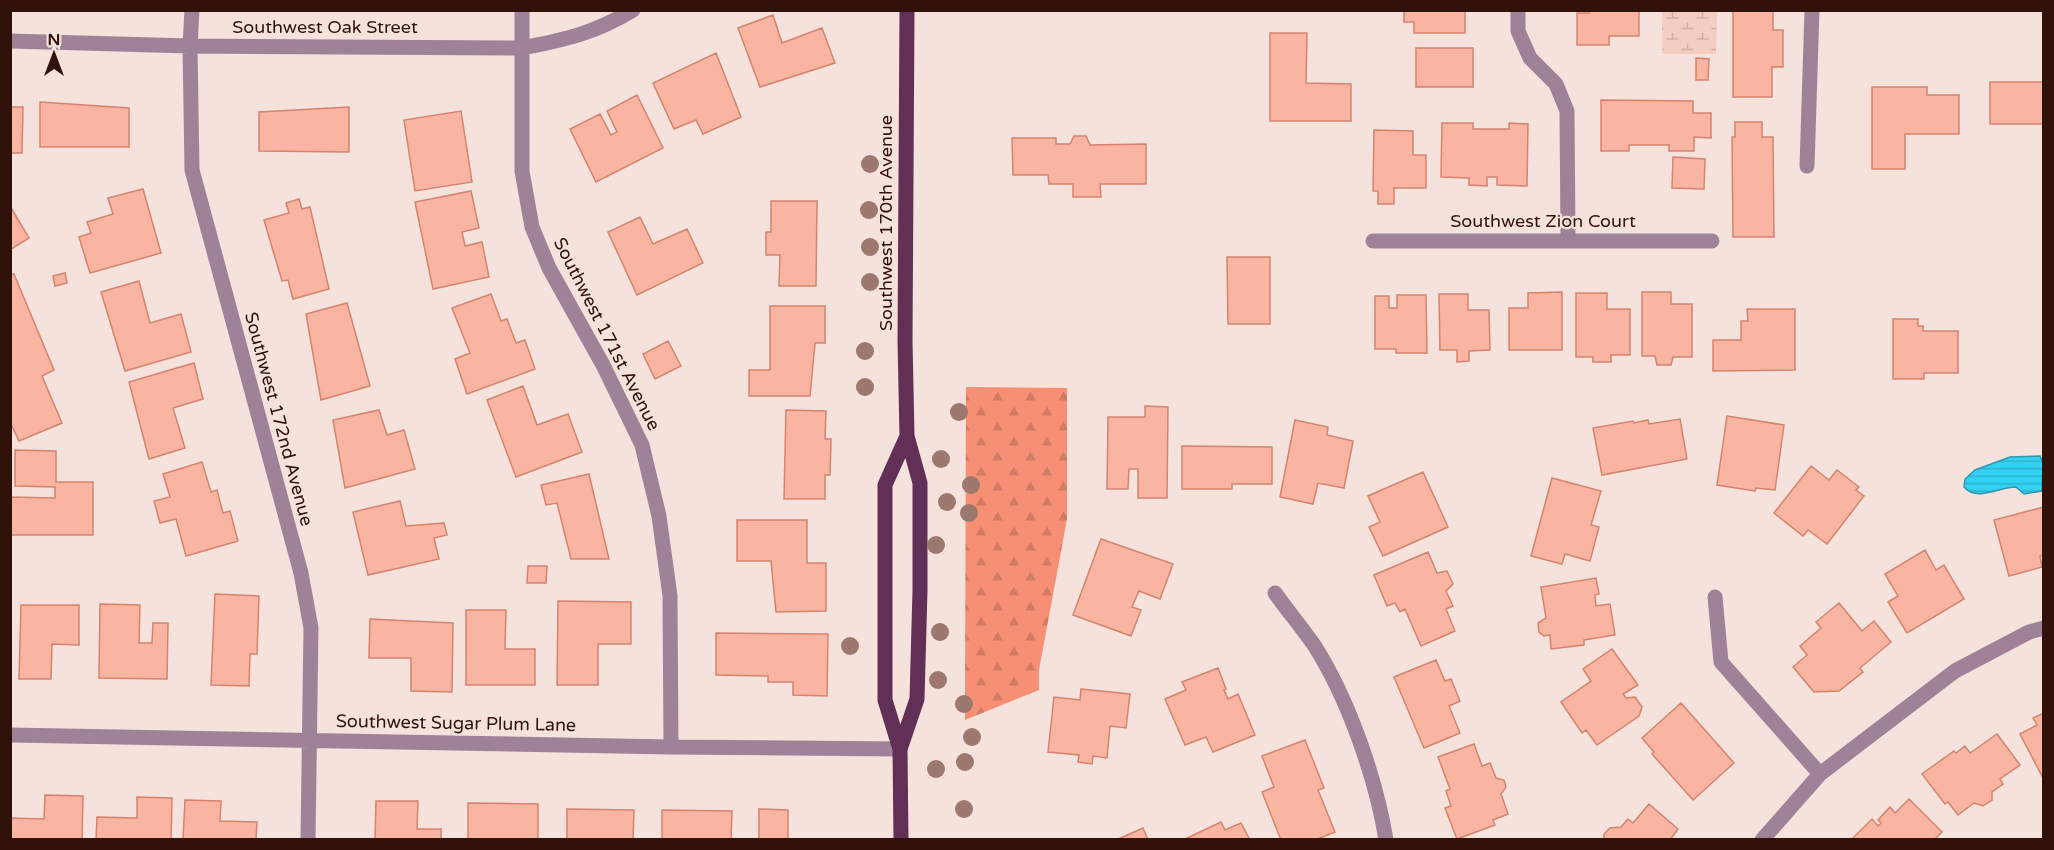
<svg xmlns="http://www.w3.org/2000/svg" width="2054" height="850" font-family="'Varela Round',sans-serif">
  <defs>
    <pattern id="forest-firs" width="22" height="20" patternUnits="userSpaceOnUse" patternTransform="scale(1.5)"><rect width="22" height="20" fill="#f68f73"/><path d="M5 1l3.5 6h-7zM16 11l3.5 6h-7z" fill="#d37a62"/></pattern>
    <pattern id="wetland-marsh" width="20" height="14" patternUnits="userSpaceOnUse" patternTransform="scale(1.5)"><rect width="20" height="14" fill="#f4cdc2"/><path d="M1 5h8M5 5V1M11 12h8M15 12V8" fill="none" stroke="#d2afa5"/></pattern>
    <pattern id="water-rules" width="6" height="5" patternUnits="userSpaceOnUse" patternTransform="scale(1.5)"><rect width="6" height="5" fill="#32d2f3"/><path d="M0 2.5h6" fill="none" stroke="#2db3cf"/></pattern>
  </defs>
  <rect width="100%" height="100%" fill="#f5e2dd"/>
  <path fill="url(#forest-firs)" d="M966,387L1067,388V519L1039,670V690L965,720Z"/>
  <path fill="url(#wetland-marsh)" d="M1662,11H1717L1716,54H1662Z"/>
  <path fill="url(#water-rules)" stroke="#3298ad" stroke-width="1.5" d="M2040,456L2043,463L2042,491L2024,494L2016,487C1999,487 1977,502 1964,487L1965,479L1975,470L2010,457Z"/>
  <path fill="#fab5a2" stroke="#d5836d" stroke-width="1.5" d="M1404,10H1465V33H1414V22H1404Z
    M1589,10H1639V36H1609V45H1577V13H1589Z
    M1733,10H1773V30H1783V67H1772V97H1733Z
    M773,15L782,43L822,28L835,63L760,87L738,28Z
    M1270,33H1307L1306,83L1351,84V121H1270Z
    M1416,48H1473V87H1416Z
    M716,53L741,117L703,134L696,120L674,129L653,83Z
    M1696,58L1709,59L1708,80H1696Z
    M1990,82H2044V124H1990Z
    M1872,87H1927V95H1959V134H1905V169H1872Z
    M637,95L663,148L596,182L570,129L600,114L611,135L617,132L607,111Z
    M1601,100L1693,101V113H1711V138L1694,137V151H1669V145H1629V151H1601Z
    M40,102L129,108V147H40Z
    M10,107H23L22,153H10Z
    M349,107V152L259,151V112Z
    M461,111L472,182L415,191L404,120Z
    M1735,122H1762V137H1773L1774,237H1733L1732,137H1735Z
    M1442,123H1473V129H1509V123L1528,124L1527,186L1497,185V177H1487V186L1469,185V178L1441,177Z
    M1374,130L1413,131V155H1426V188H1394V204H1378V191H1373Z
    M1074,136H1086L1090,145L1146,144V184H1100L1101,197H1073V184H1049L1048,175H1013L1012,138H1056V144H1070Z
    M1673,157L1705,159L1704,189L1672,188Z
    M143,189L161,253L90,273L79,237L91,233L87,222L113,214L108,198Z
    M471,191L479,228L462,232L465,246L482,242L489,277L433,289L415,202Z
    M299,199L302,209L310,207L329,289L293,299L288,280L282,281L264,220L289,213L286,203Z
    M771,201H817L816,286H779L780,255H766V232H771Z
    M10,206L29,238L10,250Z
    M640,217L653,244L687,229L703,263L637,295L608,232Z
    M1227,257H1270V324H1228Z
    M65,273L67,283L55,286L53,276Z
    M14,274L54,370L42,376L62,423L19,441L10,422V275Z
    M139,281L150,323L181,314L191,352L125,371L101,292Z
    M1562,292V350H1509V308H1528V293Z
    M1642,292H1671V304H1692V357H1673L1671,365H1657L1655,356H1642Z
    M1576,293H1607V309H1630V355H1611V362H1593V357H1576Z
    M491,294L501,321L507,319L516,343L525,340L535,369L467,394L455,359L470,353L452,308Z
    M1439,294H1468V310H1489L1490,350L1469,351V361L1457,362V350H1440Z
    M1397,295H1426L1427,353H1396V349H1375V296H1389V308H1397Z
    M347,303L370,386L321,400L306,314Z
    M770,306H825V343H815L810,396H749V370H770Z
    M1747,309H1795V370L1713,371V340H1741V321H1748Z
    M1893,319H1918V326H1923V331H1958V373H1924V379H1893Z
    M668,341L681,366L655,379L643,354Z
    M194,363L203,399L173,408L185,448L149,459L129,382Z
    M523,386L537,425L568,414L582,452L516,477L487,400Z
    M1145,406L1168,407L1167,498H1138V469H1129L1128,489H1107L1108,417H1145Z
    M379,410L387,435L404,430L415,469L345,488L333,420Z
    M786,410L826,411L825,439H831L830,475H825V499H784Z
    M1727,416L1784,425L1775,490L1756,488L1755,491L1717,485Z
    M1680,419L1687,459L1602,475L1593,428L1633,421L1634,423L1648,420L1649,424Z
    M1295,420L1328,427L1327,435L1353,441L1344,488L1318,483L1313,504L1280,497Z
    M1182,446L1272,447V484H1232V489H1182Z
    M15,450L56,451V482H93V535H10V497L55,498V487L15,486Z
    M202,462L211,492L217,490L223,513L230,511L238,541L186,556L176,519L160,523L154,501L170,497L163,474Z
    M1811,466L1829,480L1837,470L1859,487L1856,490L1864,496L1827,544L1808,530L1803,536L1774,513Z
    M1423,472L1448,527L1383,556L1369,527L1380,522L1368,496Z
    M589,474L609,559H571L557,503L546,505L541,485Z
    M1552,478L1601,491L1591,525L1599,527L1590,561L1565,554L1562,564L1531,556Z
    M400,501L406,526L444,523L447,535L434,538L439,559L368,575L353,512Z
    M2044,507V555L2040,556L2042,567L2009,576L1994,520Z
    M737,520H807V563H826V611L776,612L771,561H737Z
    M1101,539L1173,564L1160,599L1139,591L1132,607L1141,610L1131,636L1073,615Z
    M1925,550L1936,570L1944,565L1964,599L1907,633L1888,602L1898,596L1885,574Z
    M1428,552L1437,573L1447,571L1453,584L1446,591L1453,606L1446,609L1455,631L1421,646L1405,609L1400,612L1395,603L1387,606L1374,575Z
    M528,566H547L546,583H527Z
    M1596,578L1599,594L1595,595L1596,606L1610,604L1615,635L1584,640V645L1551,649L1550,635L1544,636L1539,632L1538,623L1546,618L1541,587Z
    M215,594L259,596L257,654H250L249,686L211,685Z
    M558,601L631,602V644H598V685H557Z
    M1839,603L1862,631L1874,621L1891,642L1860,668L1863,672L1839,691L1814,692L1793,667L1807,655L1800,646L1821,628L1816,622Z
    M100,604L140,605L139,643H152L153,623H168L167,679L99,678Z
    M21,605H79V645L52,644L51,679H19Z
    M466,610H506L505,649H535V685H466Z
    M370,619L453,623L452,692L411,691V658H369Z
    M716,633L828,634L827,696L793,695V682H768V676L716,675Z
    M1612,649L1638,685L1623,694L1626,698L1635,697L1642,707L1639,716L1597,745L1586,730L1582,733L1561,702L1591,681L1583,669Z
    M1436,660L1445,681L1451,679L1460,701L1449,706L1460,733L1424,748L1394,677Z
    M1218,668L1226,689L1224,690L1228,699L1238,694L1255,735L1213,752L1206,737L1185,745L1165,699L1186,690L1182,682Z
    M1081,689L1130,694L1126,728L1110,726L1107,758L1093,756L1092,764L1078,762L1079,755L1048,752L1054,697L1080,700Z
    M1681,703L1734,763L1693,800L1652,754L1654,752L1642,738Z
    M2044,713V778H2043L2020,734L2037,725L2033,718Z
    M1997,734L2020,765L2000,779L2003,784L1992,792V800L1983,806L1974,803L1958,815L1948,802L1945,804L1922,774L1954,751L1956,753L1965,746L1970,753Z
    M1305,740L1324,788L1318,790L1335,832L1315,840H1281L1262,792L1274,787L1262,756Z
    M1474,744L1482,766L1490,763L1496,778L1504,780L1506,787L1501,794L1508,814L1493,820L1495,825L1457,839L1445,808L1451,806L1446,791L1450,789L1438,757Z
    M45,795L83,796L82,840H10V818L44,819Z
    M137,797L172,798L171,840H96L97,817L137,818Z
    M1909,799L1942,832L1934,840H1851L1872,819L1878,826L1881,823L1878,820L1890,807L1895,813Z
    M185,800L221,801L220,821L257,822L256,840H183Z
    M376,801H418L417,829H441V840H375Z
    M468,803L538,804V840H468Z
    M1649,804L1678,829L1670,840H1604V834L1610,828L1621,827L1628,819L1633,823Z
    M567,809L634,810L633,840H567Z
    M759,809L788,810V840H759Z
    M662,810L732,811L731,840H662Z
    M1221,822L1225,830L1241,823L1250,840H1183Z
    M1143,828L1148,840H1116Z"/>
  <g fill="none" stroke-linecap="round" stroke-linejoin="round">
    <path stroke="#a08298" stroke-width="15" d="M192,10L190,46L192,170L301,573L311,628L308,840
      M522,10V171L532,227L549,268L603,365L642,445L659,516L670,596L671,747
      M1518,10V31L1530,58L1556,84L1567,111L1568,240
      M10,41L190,46L521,48C565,40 595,33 633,10
      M1807,166L1812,10
      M1373,241H1712
      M1275,593C1288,611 1302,628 1314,645C1348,698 1376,778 1386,840
      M1715,597L1721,662L1820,774
      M10,735L671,747L900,749
      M1762,840L1820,774L1955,671L2029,632L2044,628"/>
    <path stroke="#622f57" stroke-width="15" d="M900,749L917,699L920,590V483L907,436L905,341L907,10
      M901,840L900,749L885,700V485L907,436"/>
  </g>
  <g fill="#9c786f">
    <circle cx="870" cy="164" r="9"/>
    <circle cx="869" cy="210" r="9"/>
    <circle cx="870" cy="247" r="9"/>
    <circle cx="870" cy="282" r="9"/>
    <circle cx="865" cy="351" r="9"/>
    <circle cx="865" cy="387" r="9"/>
    <circle cx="959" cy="412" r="9"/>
    <circle cx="941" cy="459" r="9"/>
    <circle cx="971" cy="485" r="9"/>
    <circle cx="947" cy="502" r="9"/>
    <circle cx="969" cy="513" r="9"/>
    <circle cx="936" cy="545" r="9"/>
    <circle cx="940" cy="632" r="9"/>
    <circle cx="850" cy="646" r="9"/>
    <circle cx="938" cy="680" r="9"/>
    <circle cx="964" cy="704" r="9"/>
    <circle cx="972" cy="737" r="9"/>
    <circle cx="965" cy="762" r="9"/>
    <circle cx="936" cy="769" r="9"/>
    <circle cx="964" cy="809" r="9"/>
  </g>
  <g text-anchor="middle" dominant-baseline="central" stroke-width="4.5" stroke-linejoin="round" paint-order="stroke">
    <g font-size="18" fill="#31120a" stroke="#f5e2dd">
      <text x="325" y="27">Southwest Oak Street</text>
      <text x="1543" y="221">Southwest Zion Court</text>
      <text transform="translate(886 223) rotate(-90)">Southwest 170th Avenue</text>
      <text transform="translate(607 334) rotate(63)">Southwest 171st Avenue</text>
      <text transform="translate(279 419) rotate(75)">Southwest 172nd Avenue</text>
      <text transform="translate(456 723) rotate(1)">Southwest Sugar Plum Lane</text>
    </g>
  </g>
  <rect width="2054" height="850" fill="none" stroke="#31120a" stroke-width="24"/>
  <g transform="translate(54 54)" stroke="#f5e2dd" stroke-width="4.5" paint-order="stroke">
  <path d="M0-4.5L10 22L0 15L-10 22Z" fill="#31120a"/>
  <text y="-9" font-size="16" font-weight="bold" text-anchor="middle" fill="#31120a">N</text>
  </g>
</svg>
